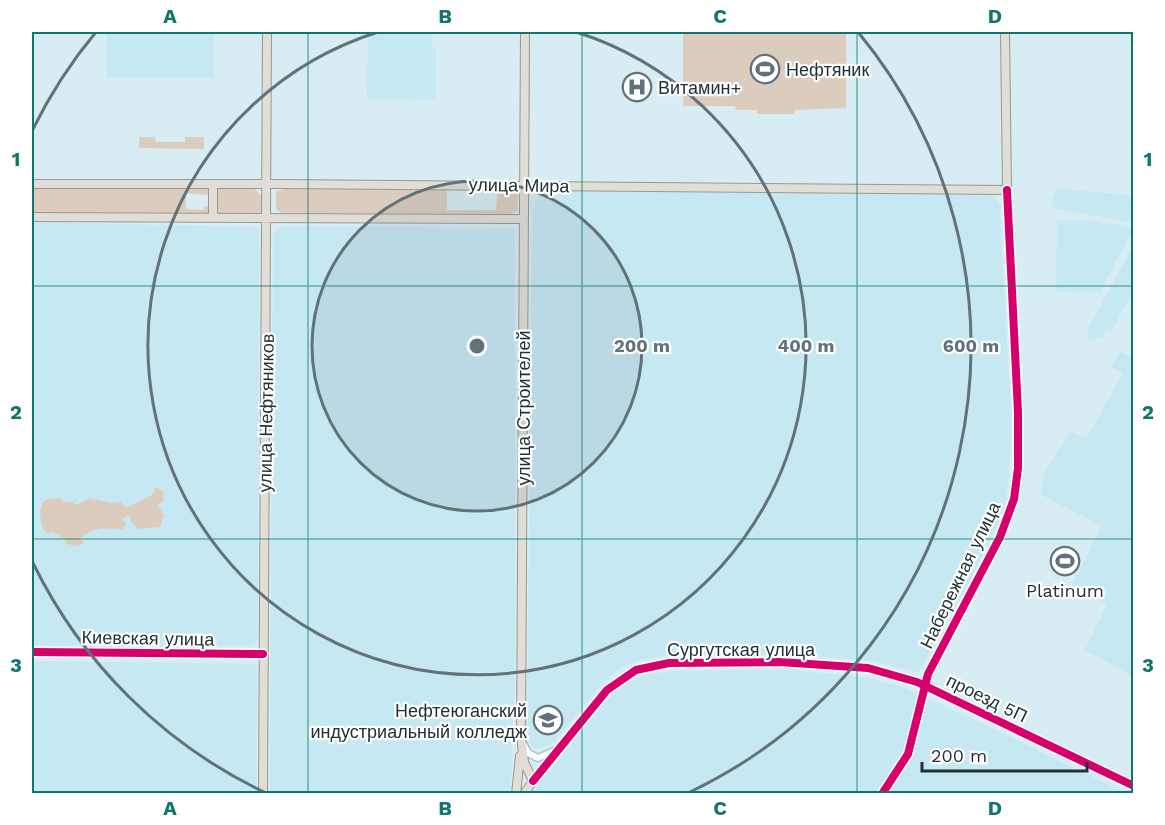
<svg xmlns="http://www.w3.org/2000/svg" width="1165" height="825" font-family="'Work Sans',sans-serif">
  <rect width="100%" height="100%" fill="#d7ecf3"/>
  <path fill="#c6e8f3" d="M107,32H214V78H107Z
    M368,32H432V49H436V100L367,98Z
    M1059,189L1128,195L1133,204V223L1052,208L1053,195Z
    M547,190L993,195L999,204L1012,425L1007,497L998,524L968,584L918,673L874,661L784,654L670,655L639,660L617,670L603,682L555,741L537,750L532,747L527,738L532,211L536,198Z
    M1057,220H1087L1126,226L1133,229L1099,294L1092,291L1056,292Z
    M32,222L253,227L259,229L258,637L255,644L249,646L32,645Z
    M281,226L515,228V668L511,786L508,793H270L273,234Z
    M1133,246V291L1111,332L1107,330L1102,338L1088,340V329Z
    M1120,351L1134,358L1133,676L1085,650L1107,604L1072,585L1102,526L1040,494L1044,474L1070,431L1086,439L1123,373L1112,367Z
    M32,661L254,664L257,670L256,793H32Z
    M784,669L868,678L900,686L1003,733L1125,793L531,794L606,701L625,684L644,675L672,671Z"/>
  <path fill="#dbccbe" d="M683,32H846V108L795,110L794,114H757V110H736L735,106H683Z
    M139,137H155L156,142H185V137H204V149L139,148Z
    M218,188L255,189L262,197V211L256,216L218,215Z
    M286,188L444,189L447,192V210H496L498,190L512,189L518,195V211L508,216L284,215L276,209V192Z
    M32,189L208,188V195L186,193V209L204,210V206H210L209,214L32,213Z
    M156,487L164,492L163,502L158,504L164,516L160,527L139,529L131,522L130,515L121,519L126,523L124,529C106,529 94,525 80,539L84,542L79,546L66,544V540L53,532L46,533C40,525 37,508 45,500L59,498L64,502L78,501L73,503L77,505L89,498L111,503L121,502L126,508L152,495Z"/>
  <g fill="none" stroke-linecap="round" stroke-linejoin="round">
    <g stroke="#afbfc5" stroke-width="9">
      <path id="minor" d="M32,652L263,654
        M524,745L528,753L538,758L554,751
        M533,781L607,690L636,670L669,663L780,662L868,668L917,682L1134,786
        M882,794L908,754L928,674L1000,537L1014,499L1018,468V412L1007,190"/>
    </g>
    <g stroke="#9a9890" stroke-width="10">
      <path id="major" d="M32,184H283L1007,190L1005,32
        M213,184V218
        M32,217L524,219
        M263,794L267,32
        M516,794L520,756
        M524,794L533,781L524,762L521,736L525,32"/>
    </g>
    <use href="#minor" stroke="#f9fcfd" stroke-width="6"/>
    <use href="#major" stroke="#e1ded8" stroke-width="8"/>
    <g stroke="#fff" stroke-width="11">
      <path id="cycleway" d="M32,652L263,654
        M533,781L607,690L636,670L669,663L780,662L868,668L917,682L1134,786
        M882,794L908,754L928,674L1000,537L1014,499L1018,468V412L1007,190"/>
    </g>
    <use href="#cycleway" stroke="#d6006c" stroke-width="8"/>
  </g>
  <path fill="none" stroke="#0f766e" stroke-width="1.5" stroke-opacity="0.55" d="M308,32V794M582,32V794M857,32V794M32,286H1134M32,539H1134"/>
  <circle cx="477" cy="346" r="165" fill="#617278" fill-opacity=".12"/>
  <g fill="none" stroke="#617278" stroke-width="3">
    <circle cx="477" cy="346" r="165"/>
    <path d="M576 32A329 329 0 1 1 378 32"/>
    <path d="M264 792A494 494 0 0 1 33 563M33 129A494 494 0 0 1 96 32M858 32A494 494 0 0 1 690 792"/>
  </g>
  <defs>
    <g id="stadium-ring" transform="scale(1.5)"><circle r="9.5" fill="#fff" stroke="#617278" stroke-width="1.5"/><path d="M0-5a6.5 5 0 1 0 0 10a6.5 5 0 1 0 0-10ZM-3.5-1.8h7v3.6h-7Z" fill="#617278"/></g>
    <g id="hospital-ring" transform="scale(1.5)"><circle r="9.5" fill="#fff" stroke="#617278" stroke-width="1.5"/><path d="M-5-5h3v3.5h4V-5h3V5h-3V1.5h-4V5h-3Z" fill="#617278"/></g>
    <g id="university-ring" transform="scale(1.5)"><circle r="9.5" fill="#fff" stroke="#617278" stroke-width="1.5"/><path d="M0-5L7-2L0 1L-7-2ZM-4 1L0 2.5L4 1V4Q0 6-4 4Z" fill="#617278"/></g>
  </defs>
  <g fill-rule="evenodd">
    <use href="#stadium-ring" x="765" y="69"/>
    <use href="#hospital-ring" x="637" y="87"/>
    <use href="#stadium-ring" x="1065" y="561"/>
    <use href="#university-ring" x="548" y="720"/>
  </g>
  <g text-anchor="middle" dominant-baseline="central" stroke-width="4.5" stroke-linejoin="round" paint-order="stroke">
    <g font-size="18" fill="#223135" stroke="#fff" text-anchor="start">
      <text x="786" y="69">Нефтяник</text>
      <text x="658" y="87">Витамин+</text>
      <text x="1065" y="590" text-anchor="middle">Platinum</text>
      <text x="527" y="710" text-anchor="end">Нефтеюганский<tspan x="527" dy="21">индустриальный колледж</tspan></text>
    </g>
    <g font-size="18" fill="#223135" stroke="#fff">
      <text transform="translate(519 185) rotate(1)">улица Мира</text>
      <text transform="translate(523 408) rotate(-90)">улица Строителей</text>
      <text transform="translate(266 413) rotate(-89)">улица Нефтяников</text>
      <text transform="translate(960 575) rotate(-64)">Набережная улица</text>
      <text transform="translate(148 638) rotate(1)">Киевская улица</text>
      <text x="741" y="649">Сургутская улица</text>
      <text transform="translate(987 698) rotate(26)">проезд 5П</text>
    </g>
  </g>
  <circle cx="477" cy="346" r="9" fill="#617278" stroke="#fff" stroke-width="3"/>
  <g font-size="18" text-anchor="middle" font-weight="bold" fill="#617278" stroke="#fff" stroke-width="4.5" stroke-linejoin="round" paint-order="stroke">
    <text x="642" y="352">200 m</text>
    <text x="806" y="352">400 m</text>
    <text x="971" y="352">600 m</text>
  </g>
  <rect width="1165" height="825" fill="none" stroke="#ffffff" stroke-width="66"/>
  <path d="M922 762v9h165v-9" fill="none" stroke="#223135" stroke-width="3"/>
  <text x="931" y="762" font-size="18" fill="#223135" stroke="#ffffff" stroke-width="4.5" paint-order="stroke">200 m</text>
  <rect x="33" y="33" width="1099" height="759" fill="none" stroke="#0f766e" stroke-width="2"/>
  <g font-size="20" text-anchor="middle" font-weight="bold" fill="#0f766e">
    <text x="170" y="23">A</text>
    <text x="445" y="23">B</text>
    <text x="720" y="23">C</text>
    <text x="995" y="23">D</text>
    <text x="16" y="166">1</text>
    <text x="1148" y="166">1</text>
    <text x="16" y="419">2</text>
    <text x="1148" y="419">2</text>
    <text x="16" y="672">3</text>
    <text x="1148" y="672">3</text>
    <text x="170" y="815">A</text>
    <text x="445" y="815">B</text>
    <text x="720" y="815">C</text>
    <text x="995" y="815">D</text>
  </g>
</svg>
